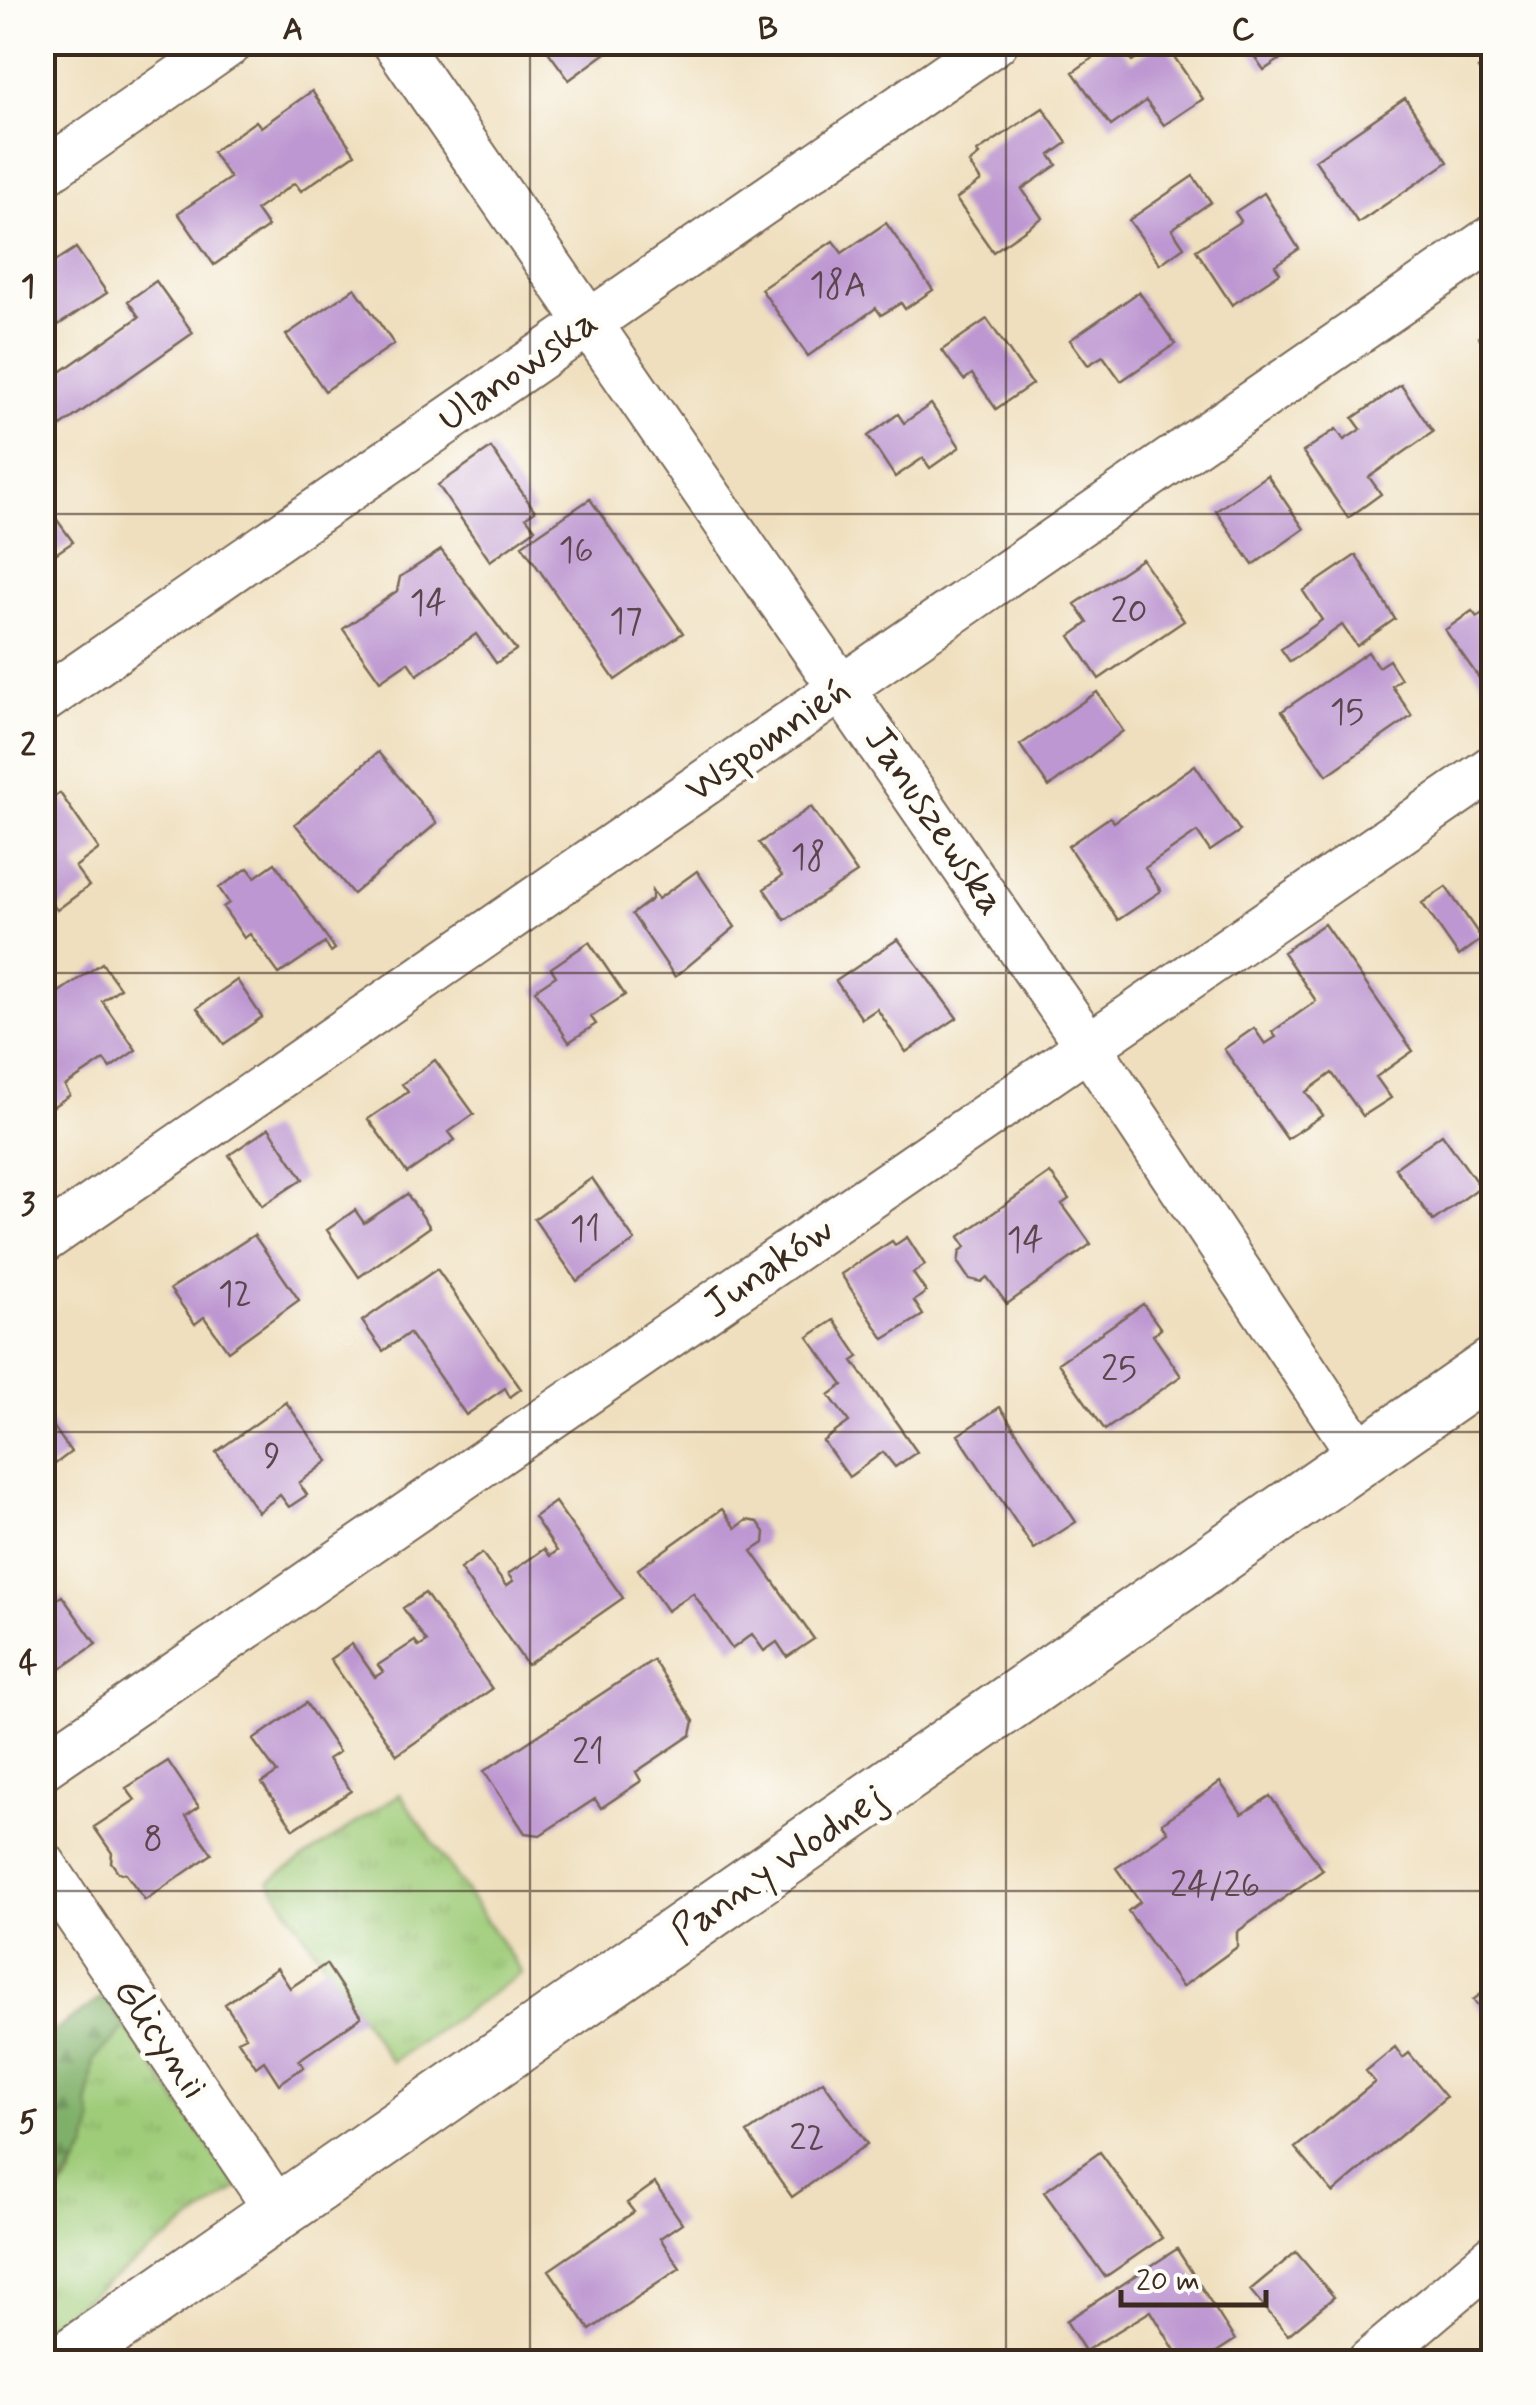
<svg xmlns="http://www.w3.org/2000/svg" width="1536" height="2405" font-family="Mynerve,sans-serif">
  <defs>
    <pattern id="grass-tufts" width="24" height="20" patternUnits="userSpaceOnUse" patternTransform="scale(2.5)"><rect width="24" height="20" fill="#9fcc79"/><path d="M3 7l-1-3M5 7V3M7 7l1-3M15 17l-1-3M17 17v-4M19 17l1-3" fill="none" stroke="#8aaf68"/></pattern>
    <pattern id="forest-firs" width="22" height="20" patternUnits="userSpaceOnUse" patternTransform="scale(2.5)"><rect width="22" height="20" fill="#7fb069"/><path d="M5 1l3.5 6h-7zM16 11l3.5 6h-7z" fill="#698f56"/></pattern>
  </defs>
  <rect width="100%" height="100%" fill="#fdfcf7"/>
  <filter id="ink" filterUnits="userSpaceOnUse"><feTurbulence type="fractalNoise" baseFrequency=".01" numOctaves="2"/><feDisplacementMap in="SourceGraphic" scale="20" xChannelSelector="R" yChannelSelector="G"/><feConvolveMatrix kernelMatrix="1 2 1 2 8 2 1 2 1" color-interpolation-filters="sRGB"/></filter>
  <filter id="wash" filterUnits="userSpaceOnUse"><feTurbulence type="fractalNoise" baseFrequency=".0048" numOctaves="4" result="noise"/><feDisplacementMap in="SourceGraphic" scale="40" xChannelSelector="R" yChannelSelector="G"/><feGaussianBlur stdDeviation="2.25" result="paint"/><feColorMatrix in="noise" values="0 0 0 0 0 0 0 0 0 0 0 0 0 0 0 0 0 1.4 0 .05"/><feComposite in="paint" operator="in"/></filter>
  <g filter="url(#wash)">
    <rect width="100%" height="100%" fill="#efdfbe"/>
    <path fill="url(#grass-tufts)" stroke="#6d7b4c" stroke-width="2.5" d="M400,1794L522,1973L391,2062L269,1881Z
      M126,2027L238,2188L43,2329L42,2215L71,2178L93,2122L88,2104L94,2059Z"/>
    <path fill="url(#forest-firs)" stroke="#5d6d44" stroke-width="2.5" d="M104,1996L126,2027L94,2059L88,2104L93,2122L87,2148L43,2215V2039Z"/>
    <g id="blocks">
      <path fill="#bd97d1" d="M541,42H621L569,80Z
        M1115,42L1132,61L1164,42L1203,99L1164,125L1146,101L1111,126L1073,72Z
        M1244,42H1288L1294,50L1264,70Z
        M1494,59V93L1478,69Z
        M312,91L355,154L301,191L295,183L256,210L268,227L214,265L178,213L230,178L212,152L256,121L261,127Z
        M1405,98L1448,162L1358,223L1315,160Z
        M1043,108L1067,143L1050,155L1057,165L1022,189L1042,218L993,252L956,199L981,181L969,163L979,155L977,152Z
        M1193,176L1211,202L1172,229L1184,247L1160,264L1129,220Z
        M1264,193L1299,249L1275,265L1280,273L1232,305L1196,250L1241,221L1235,212Z
        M886,223L933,290L905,309L901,303L881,315L876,308L808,356L761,289L833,241L842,253Z
        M76,248L107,293L52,329L42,315V270Z
        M156,281L193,333L61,426L42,399V385L139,317L128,301Z
        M355,288L394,344L325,391L286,335Z
        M1139,292L1175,344L1121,381L1103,356L1088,365L1070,340Z
        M987,319L1032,384L996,409L972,374L964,380L942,350Z
        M1494,327V358L1479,337Z
        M1401,385L1433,432L1369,477L1381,494L1348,518L1303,452L1336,429L1344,440L1361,429L1353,418Z
        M931,404L960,447L930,468L923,458L895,477L868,436L898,414L904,423Z
        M491,448L535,511L526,517L535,529L490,561L438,485Z
        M1267,475L1304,529L1253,565L1216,511Z
        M42,499L73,542L42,563Z
        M590,499L683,633L615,680L522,545Z
        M441,550L516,650L496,663L476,634L417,675L408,662L380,681L343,629L397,591L400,577Z
        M1356,555L1395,619L1357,646L1342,625L1290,662L1281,649L1322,620L1303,591Z
        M1142,559L1184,621L1099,679L1070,636L1088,623L1075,604Z
        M1494,605V689L1489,692L1445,630L1472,611L1477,617Z
        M1368,652L1378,667L1389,660L1401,679L1392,686L1412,716L1327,775L1282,711Z
        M1097,692L1123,731L1049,787L1020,745Z
        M378,752L437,823L353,894L295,824Z
        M1195,765L1240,831L1210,851L1197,832L1145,868L1161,891L1118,920L1068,846L1110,817L1114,822Z
        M60,793L99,849L75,867L89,886L57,910L53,905L42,912V805Z
        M811,807L857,873L785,920L764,889L782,876L759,843Z
        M275,863L335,949L331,952L325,943L279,974L250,934L244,938L223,907L229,903L219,888L248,868L255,877Z
        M697,871L735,927L675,977L632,914L652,899V891L658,899Z
        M1446,887L1482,939L1459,956L1422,903Z
        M1324,924L1413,1051L1376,1077L1391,1098L1363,1116L1332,1073L1306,1092L1323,1115L1287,1139L1224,1049L1254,1028L1265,1044L1276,1037L1272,1032L1316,1001L1283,952Z
        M898,939L957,1018L906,1052L877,1009L862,1019L836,981Z
        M589,942L625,995L591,1017L596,1024L569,1042L535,990L556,976L551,968Z
        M102,963L120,988L102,1001L136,1050L110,1068L104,1060L65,1086L70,1095L42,1114V987L46,985L53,996Z
        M237,980L262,1017L224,1044L197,1008Z
        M435,1060L474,1114L449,1132L455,1140L407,1173L368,1119L408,1092L402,1084Z
        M269,1128L303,1179L262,1206L229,1155Z
        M1442,1134L1480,1187L1433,1221L1395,1168Z
        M1050,1173L1069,1199L1062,1204L1091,1244L1007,1304L987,1277L981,1282L969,1279L958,1263L960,1251L966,1247L959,1237Z
        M592,1178L635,1241L577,1281L534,1219Z
        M407,1194L430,1227L359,1277L327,1230L355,1210L364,1223Z
        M254,1235L299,1300L228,1351L204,1317L195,1324L170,1289Z
        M907,1237L925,1265L913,1273L926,1292L914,1301L923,1315L884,1339L841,1274L892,1241L895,1245Z
        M437,1269L521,1389L510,1397L505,1388L466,1415L409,1333L383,1351L362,1321Z
        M1143,1304L1161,1329L1153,1335L1181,1376L1105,1430L1058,1363Z
        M834,1320L859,1357L853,1361L917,1452L895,1467L883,1452L849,1477L823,1441L849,1422L829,1395L843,1385L808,1337Z
        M286,1402L328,1461L299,1483L307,1495L289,1507L280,1495L258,1512L216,1452Z
        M1000,1407L1076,1522L1034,1549L958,1435Z
        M42,1410L71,1452L42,1474Z
        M555,1502L623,1598L527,1665L460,1569L482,1553L506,1586L513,1581L508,1574L544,1549L550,1556L557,1551L534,1517Z
        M722,1509L736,1528L747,1520L758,1522L765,1532L764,1543L752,1551L814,1639L787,1657L777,1642L764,1651L752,1634L732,1649L693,1593L667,1611L638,1569Z
        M425,1593L492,1689L397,1755L330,1659L352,1644L375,1677L383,1672L378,1665L415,1641L419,1647L427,1642L403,1608Z
        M62,1596L96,1644L52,1675L47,1668L42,1671V1609Z
        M653,1660L694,1721L691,1735L636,1772L641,1781L601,1808L595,1799L540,1835L525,1833L484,1771Z
        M306,1703L339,1752L328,1759L351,1791L294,1829L262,1783L277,1773L253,1740Z
        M168,1761L199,1807L186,1816L212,1854L145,1900L126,1874L118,1872L111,1862L112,1853L94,1827L135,1800L126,1788Z
        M1220,1782L1242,1814L1270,1796L1323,1870L1237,1932V1947L1182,1987L1128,1911L1140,1902L1116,1868L1168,1832L1162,1823Z
        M326,1964L361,2017L299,2060L304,2067L279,2084L264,2061L256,2067L238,2040L246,2036L225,2004L277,1968L290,1988Z
        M1494,1984V2025L1473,2000Z
        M1395,2047L1403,2058L1409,2053L1446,2097L1333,2193L1295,2148L1375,2082L1366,2071Z
        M823,2081L867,2144L792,2197L747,2133Z
        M1100,2152L1162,2238L1105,2277L1044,2192Z
        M655,2183L682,2223L660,2238L680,2268L590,2330L549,2270L634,2212L627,2203Z
        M1177,2249L1235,2340L1201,2362H1182L1151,2311L1085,2351L1066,2321Z
        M1296,2252L1334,2297L1288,2335L1250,2290Z"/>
    </g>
  </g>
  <g filter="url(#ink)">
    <use href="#blocks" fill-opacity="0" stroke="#7a6956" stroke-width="2.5"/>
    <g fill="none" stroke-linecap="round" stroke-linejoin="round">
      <g stroke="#7a6956" stroke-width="49">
        <path id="minor" d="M395,42L1088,1046L1362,1457
          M42,174L231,42
          M42,701L995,42
          M42,1241L1494,237
          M42,1767L1494,767
          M42,1863L280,2214
          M1370,2362L1494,2257"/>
      </g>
      <g stroke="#7a6956" stroke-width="59">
        <path id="tertiary" d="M63,2362L1494,1365"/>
      </g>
      <use href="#minor" stroke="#fff" stroke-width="45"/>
      <use href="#tertiary" stroke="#fff" stroke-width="55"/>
    </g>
  </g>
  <path fill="none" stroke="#3b2a1e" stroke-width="2.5" stroke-opacity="0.55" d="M530,42V2362M1006,42V2362M42,514H1494M42,973H1494M42,1432H1494M42,1891H1494"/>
  <g text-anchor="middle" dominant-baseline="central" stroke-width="10" stroke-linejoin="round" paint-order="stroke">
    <g font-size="35" fill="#5c454b">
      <text x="838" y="286">18A</text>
      <text x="576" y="551">16</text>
      <text x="428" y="604">14</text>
      <text x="1129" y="612">20</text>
      <text x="626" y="622">17</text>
      <text x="1347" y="713">15</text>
      <text x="808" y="858">18</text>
      <text x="585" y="1230">11</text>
      <text x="1025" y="1241">14</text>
      <text x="235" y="1295">12</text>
      <text x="1119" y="1370">25</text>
      <text x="272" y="1457">9</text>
      <text x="588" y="1753">21</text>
      <text x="153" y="1840">8</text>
      <text x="1215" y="1886">24/26</text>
      <text x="807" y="2139">22</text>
    </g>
    <g font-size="40" fill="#3b2a1e" stroke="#fdfcf7">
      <text transform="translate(518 371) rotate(-35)">Ulanowska</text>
      <text transform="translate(768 740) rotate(-35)">Wspomnień</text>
      <text transform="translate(934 821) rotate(56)">Januszewska</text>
      <text transform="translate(769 1268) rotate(-35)">Junaków</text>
      <text transform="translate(779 1865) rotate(-35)">Panny Wodnej</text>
      <text transform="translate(160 2039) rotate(56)">Glicynii</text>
    </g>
  </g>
  <rect width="1536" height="2405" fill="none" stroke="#fdfcf7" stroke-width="110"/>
  <path d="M1121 2290v15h145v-15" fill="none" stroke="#3b2a1e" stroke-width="5"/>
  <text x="1136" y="2290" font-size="30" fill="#3b2a1e" stroke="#fdfcf7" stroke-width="8" paint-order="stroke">20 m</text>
  <rect x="55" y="55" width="1426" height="2295" fill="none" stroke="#3b2a1e" stroke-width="4"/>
  <g font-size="32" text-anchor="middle" font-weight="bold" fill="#3b2a1e">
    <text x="293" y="39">A</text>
    <text x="768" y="39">B</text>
    <text x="1243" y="39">C</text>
    <text x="28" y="296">1</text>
    <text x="28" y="755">2</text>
    <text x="28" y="1214">3</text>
    <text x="28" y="1673">4</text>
    <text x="28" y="2132">5</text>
  </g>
</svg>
